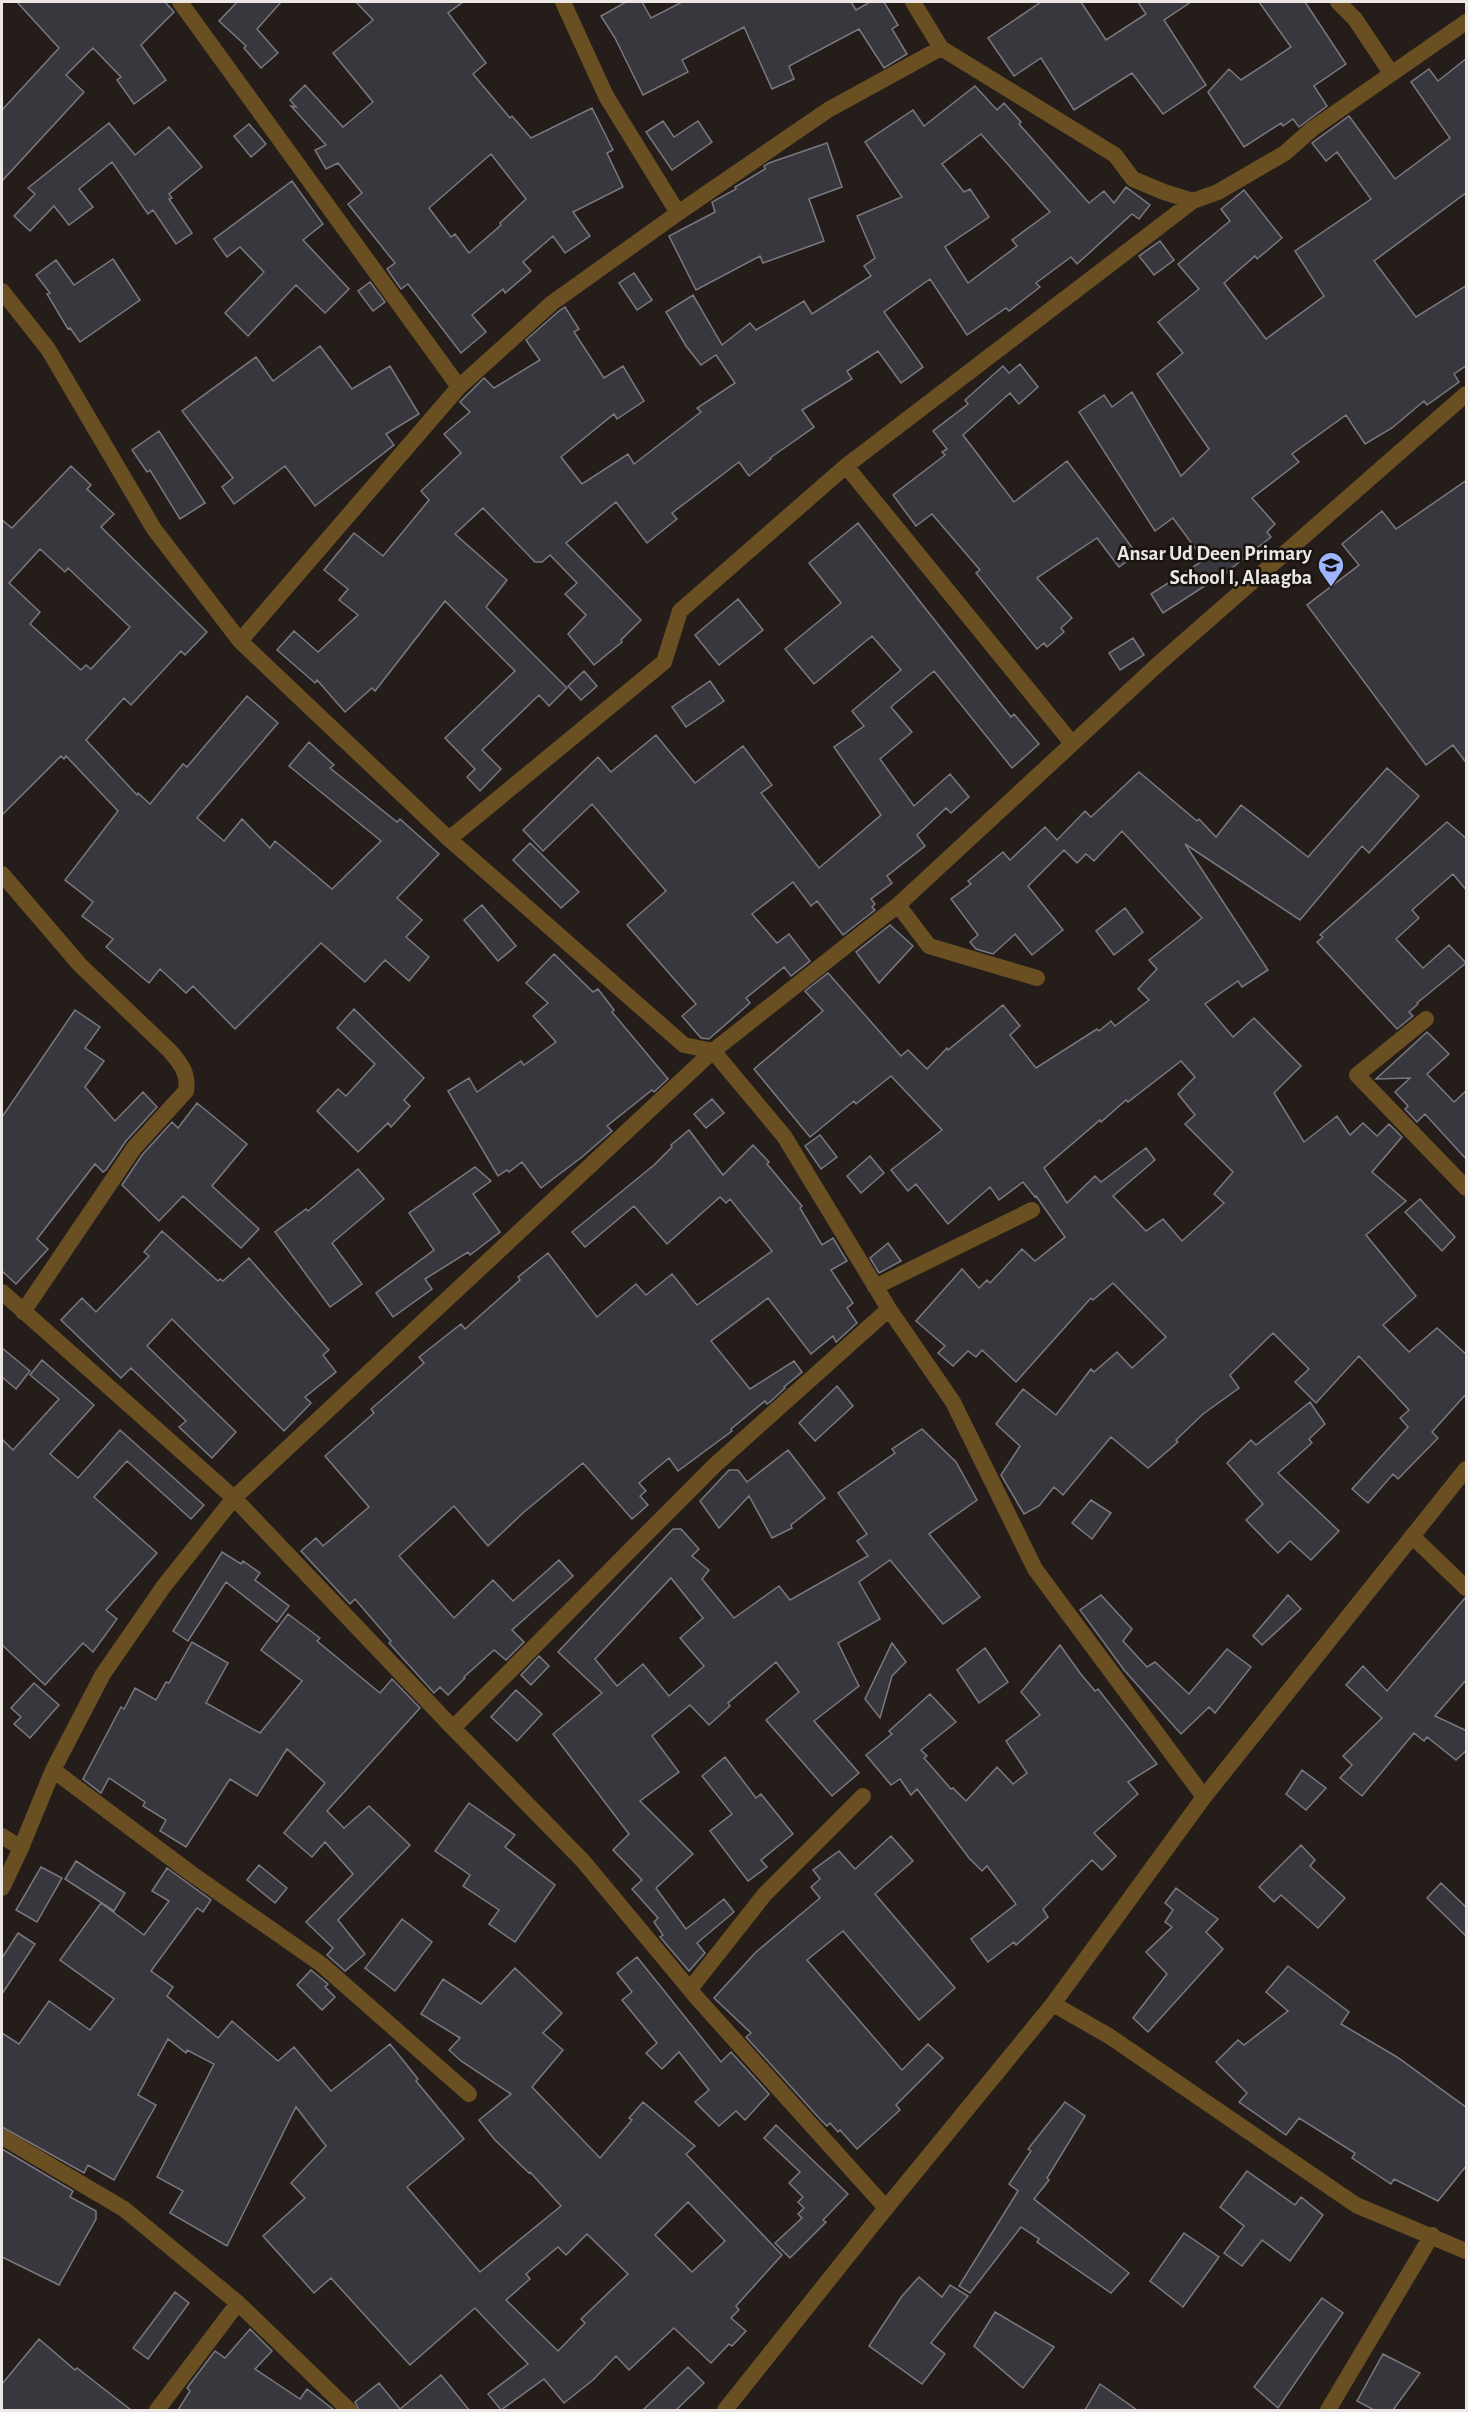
<svg xmlns="http://www.w3.org/2000/svg" width="1468" height="2412" font-family="'Alegreya Sans',sans-serif">
  <rect width="100%" height="100%" fill="#241d1a"/>
  <path fill="#38373e" stroke="#7a7981" stroke-width="1.5" fill-rule="evenodd" d="M17,2H165L174,12L141,45L166,80L134,104L117,80L121,77L93,48L66,75L84,92L2,181V110L59,48Z
    M237,2H281L257,29L278,53L261,68L244,48L246,46L219,21Z
    M356,2H463L448,13L486,63L473,74L510,118L512,116L531,138L592,108L613,150L607,153L623,187L573,212L590,236L565,253L553,236L523,262L531,271L505,293L503,289L472,315L486,332L461,353L408,284L401,289L387,269L395,263L348,204L362,193L338,163L326,169L315,150L326,145L291,106L296,107L290,100L305,85L343,127L373,102L333,53L373,20ZM491,154L526,199L500,223L501,225L469,253L455,234L451,237L429,208Z
    M626,2H642L651,18L682,2H851L856,10L870,2H884L898,25L892,29L907,54L884,68L859,29L789,66L794,79L772,89L744,27L682,60L688,72L643,95L615,38L601,16Z
    M1041,2H1081L1106,40L1146,14L1138,2H1191L1164,20L1206,85L1163,114L1132,73L1074,110L1041,58L1014,76L988,38Z
    M1259,2H1305L1346,64L1314,86L1327,106L1299,127L1293,119L1283,126L1281,123L1244,147L1208,92L1229,69L1241,80L1291,47Z
    M1467,58V192L1374,261L1416,317L1467,285V365L1454,374L1459,382L1427,405L1424,401L1392,428L1365,444L1346,415L1292,454L1299,462L1252,498L1275,524L1267,532L1271,537L1218,579L1217,578L1163,613L1151,594L1204,560L1173,518L1155,531L1079,412L1104,395L1112,407L1132,392L1181,476L1209,449L1157,374L1183,353L1158,322L1199,289L1178,264L1230,221L1221,209L1244,190L1282,238L1257,259L1255,256L1224,283L1266,339L1324,296L1295,251L1371,199L1337,152L1326,161L1312,143L1349,116L1395,179L1450,138L1411,82L1429,69L1438,81Z
    M975,86L997,110L1004,103L1021,122L1019,124L1089,203L1104,191L1114,203L1126,187L1150,205L1139,219L1132,214L1077,264L1071,257L1036,283L1040,287L1009,311L1006,308L967,335L930,279L884,312L923,367L901,383L878,351L847,371L852,379L802,410L814,427L770,458L771,459L749,476L739,462L672,513L677,519L647,543L616,502L566,543L641,620L621,640L622,642L594,665L568,634L586,615L565,594L577,583L550,555L542,562H535L483,508L455,534L507,580L486,607L567,688L549,706L539,695L482,750L501,769L480,791L467,777L475,769L445,738L515,671L445,601L375,691L372,688L345,712L317,680L315,683L277,650L294,631L318,652L358,615L339,600L348,589L324,570L354,533L383,556L429,500L421,491L461,453L444,434L470,412L460,402L484,378L494,388L540,360L526,340L559,311L565,307L579,329L574,332L604,378L623,366L644,401L617,419L614,414L561,457L582,484L628,454L634,464L701,412L697,408L735,383L716,355L701,365L686,346L666,312L693,295L722,345L750,323L756,330L804,301L812,314L871,276L864,266L875,258L857,216L902,197L865,142L913,110L924,126ZM981,134L1050,212L1012,240L1017,246L968,283L945,247L989,217L970,189L964,192L942,164Z
    M663,121L674,137L698,121L712,142L672,170L646,132Z
    M109,123L135,155L169,127L202,167L169,194L172,198L169,199L192,233L176,244L153,210L148,214L112,162L79,189L93,207L69,225L54,206L30,231L14,216L35,194L28,188Z
    M249,124L266,144L251,157L234,136Z
    M827,143L842,187L809,199L824,241L763,263L760,256L696,290L669,236L715,212L712,202L736,189L735,187L765,169L764,166L769,163Z
    M292,181L323,224L303,240L349,289L325,313L296,285L248,336L225,313L264,272L240,247L227,257L214,239Z
    M1160,241L1174,260L1154,275L1139,256Z
    M113,259L140,300L80,342L70,328L68,329L47,294L50,293L36,275L56,260L74,285Z
    M634,273L652,300L637,310L619,283Z
    M370,282L385,302L373,311L358,291Z
    M320,346L352,389L390,366L419,414L386,434L394,445L315,506L285,466L234,504L222,487L233,478L182,411L256,357L273,381Z
    M1020,364L1038,387L1019,404L1010,393L963,435L1014,502L1067,461L1137,554L1119,567L1097,538L1037,578L1072,618L1061,628L1064,632L1047,647L1044,643L1037,649L976,573L980,570L932,514L916,526L893,495L945,455L942,452L947,449L933,431L968,404L965,400L1003,366L1009,373Z
    M159,431L205,503L180,519L150,470L147,472L132,450Z
    M71,466L91,485L87,489L114,514L101,527L207,632L185,655L181,651L131,705L124,698L86,740L137,795L138,793L150,804L183,764L187,767L247,696L278,723L197,818L224,841L242,819L270,848L275,841L332,889L381,841L289,766L309,742L334,765L330,768L397,822L400,819L439,854L397,898L422,920L406,937L429,957L409,981L385,960L365,982L321,943L235,1029L193,986L186,993L160,969L149,983L106,947L113,939L82,916L93,902L65,880L118,811L66,756L64,759L61,756L2,815V520L12,528ZM40,549L65,572L68,568L130,627L91,669L86,665L81,670L30,624L40,612L9,583Z
    M1467,480V764L1453,745L1426,765L1307,605L1359,565L1342,544L1382,511L1396,529Z
    M858,523L1011,717L1014,714L1039,744L1012,768L934,671L891,707L912,732L880,759L914,806L950,774L969,797L951,813L946,808L917,835L925,846L887,876L892,883L871,899L875,904L872,907L875,910L843,935L817,901L811,906L793,882L752,914L777,943L789,934L810,961L791,976L784,967L746,998L750,1003L709,1039L701,1038L682,1016L696,1004L627,925L666,891L592,804L543,851L523,830L598,757L611,772L656,735L695,783L743,746L772,785L761,793L819,868L881,815L834,747L864,726L852,711L901,670L872,636L814,684L785,649L841,603L809,563Z
    M738,599L763,630L719,665L695,635Z
    M1133,638L1144,655L1120,670L1109,653Z
    M584,671L597,686L581,700L568,686Z
    M710,681L724,701L686,727L672,707Z
    M1387,768L1419,796L1369,853L1362,846L1300,920L1185,844L1268,970L1242,987L1238,981L1205,1004L1233,1037L1254,1018L1301,1066L1274,1093L1304,1142L1337,1116L1350,1135L1363,1123L1377,1136L1389,1124L1402,1137L1372,1172L1406,1201L1366,1235L1416,1296L1383,1325L1409,1352L1437,1328L1467,1355V1393L1432,1432L1438,1438L1398,1479L1393,1474L1368,1503L1352,1489L1408,1427L1400,1418L1409,1410L1359,1356L1316,1403L1295,1382L1309,1369L1273,1333L1230,1375L1239,1388L1203,1414L1176,1440L1178,1442L1148,1468L1111,1437L1063,1495L1054,1487L1039,1506L1024,1514L1001,1475L1020,1446L996,1424L1023,1389L1056,1415L1091,1369L1094,1372L1117,1352L1132,1368L1166,1337L1113,1283L1093,1300L1091,1298L1016,1382L982,1350L976,1357L968,1351L953,1366L938,1353L945,1346L916,1321L962,1269L979,1288L987,1280L990,1283L1022,1249L1035,1261L1065,1237L1036,1196L1035,1197L1023,1182L999,1200L990,1187L948,1224L916,1184L908,1191L891,1170L942,1130L891,1076L856,1104L854,1101L810,1137L754,1069L823,1011L805,991L828,973L901,1056L908,1050L927,1069L947,1048L948,1050L1003,1005L1020,1026L1010,1035L1036,1068L1097,1029L1099,1031L1111,1021L1115,1026L1149,1000L1138,989L1157,969L1149,960L1202,918L1122,831L1094,861L1086,854L1077,863L1064,850L1028,886L1063,930L1032,955L1015,934L993,954L976,949L970,942L978,935L951,899L971,884L968,881L1003,852L1010,860L1045,827L1057,840L1085,811L1091,817L1139,772L1197,821L1199,819L1216,837L1241,805L1308,857ZM1181,1061L1195,1077L1178,1094L1195,1115L1185,1124L1233,1172L1214,1194L1224,1203L1182,1241L1163,1219L1146,1231L1113,1196L1155,1160L1146,1148L1101,1182L1095,1176L1067,1203L1044,1168L1100,1120L1101,1122L1126,1100L1128,1102Z
    M1447,822L1467,839V891L1453,874L1412,910L1419,918L1396,939L1423,968L1449,945L1466,963L1417,1003L1418,1004L1409,1012L1413,1016L1397,1029L1317,942L1323,937L1320,935Z
    M530,843L579,892L561,908L513,860Z
    M482,905L516,946L498,961L464,920Z
    M1125,908L1143,932L1114,955L1096,931Z
    M890,925L913,946L879,983L856,952Z
    M554,954L593,992L598,989L614,1010L612,1012L668,1079L654,1092L652,1090L607,1126L612,1131L582,1157L541,1188L522,1162L509,1172L507,1170L498,1176L448,1091L469,1078L477,1092L521,1061L524,1065L556,1042L533,1016L548,1003L526,983Z
    M354,1009L424,1078L404,1100L410,1106L391,1127L388,1123L358,1152L317,1111L338,1089L346,1096L375,1064L337,1028Z
    M75,1010L100,1027L85,1048L104,1061L85,1087L115,1121L143,1092L157,1107L126,1141L106,1170L103,1172L95,1164L37,1239L48,1249L16,1284L2,1271V1117Z
    M1427,1032L1449,1054L1427,1074L1454,1102L1467,1090V1160L1425,1114L1417,1122L1405,1109L1408,1106L1395,1092L1410,1078L1376,1079Z
    M712,1099L724,1113L706,1128L694,1114Z
    M197,1103L247,1144L212,1186L259,1229L241,1248L183,1196L159,1221L122,1185L142,1155L172,1122L178,1128Z
    M689,1130L723,1175L753,1145L769,1162L767,1164L802,1206L800,1208L822,1245L833,1238L847,1261L831,1270L853,1303L847,1308L857,1323L836,1342L833,1336L811,1354L768,1298L711,1341L750,1389L794,1361L802,1372L784,1387L785,1388L770,1402L767,1404L765,1401L731,1429L732,1431L678,1471L669,1458L639,1483L646,1491L640,1496L648,1505L632,1519L583,1463L524,1512L488,1546L454,1506L399,1556L454,1618L493,1580L513,1601L559,1560L573,1576L512,1630L524,1642L506,1660L494,1650L464,1677L465,1678L448,1695L440,1687L434,1693L389,1643L391,1641L355,1599L350,1604L301,1551L316,1538L323,1546L369,1507L325,1456L374,1413L371,1409L424,1363L419,1357L461,1324L465,1329L520,1280L518,1277L548,1253L597,1317L636,1284L646,1295L672,1274L697,1305L772,1251L730,1199L726,1203L720,1197L667,1244L634,1206L585,1247L572,1232L654,1165L672,1147L671,1145Z
    M820,1135L837,1157L821,1169L805,1146Z
    M870,1156L884,1173L861,1193L847,1176Z
    M475,1167L491,1181L473,1194L500,1232L470,1255L468,1252L425,1279L432,1289L393,1317L376,1293L434,1250L409,1213Z
    M358,1169L384,1199L332,1243L362,1284L330,1307L275,1232L306,1209L308,1211Z
    M1420,1199L1455,1237L1442,1251L1405,1212Z
    M162,1231L218,1281L220,1279L223,1281L249,1258L329,1350L323,1355L336,1372L305,1397L311,1403L284,1431L172,1319L147,1346L236,1432L212,1458L179,1427L186,1421L131,1368L121,1378L61,1320L82,1298L96,1312L149,1256L144,1252Z
    M888,1243L901,1261L879,1273L870,1258Z
    M2,1348L30,1371L16,1389L2,1377Z
    M42,1360L94,1405L50,1454L78,1478L120,1430L204,1505L191,1519L127,1461L94,1497L157,1553L106,1610L117,1619L93,1652L83,1643L45,1685L2,1645V1439L13,1450L59,1399L30,1375Z
    M837,1386L853,1406L815,1441L799,1423Z
    M1310,1402L1325,1424L1309,1439L1312,1443L1278,1473L1339,1531L1311,1560L1290,1541L1278,1553L1246,1520L1263,1504L1227,1463L1251,1440L1256,1445Z
    M922,1429L956,1462L977,1500L929,1534L980,1597L943,1624L890,1560L859,1582L880,1619L838,1643L859,1686L814,1721L859,1773L832,1796L766,1720L799,1692L776,1662L728,1703L730,1706L709,1725L690,1705L652,1736L679,1772L640,1801L693,1854L656,1888L686,1929L724,1899L734,1912L697,1943L705,1953L689,1971L660,1937L663,1935L654,1922L658,1918L632,1889L642,1880L613,1850L629,1834L553,1734L602,1693L558,1652L673,1529H681L699,1549L692,1556L709,1570L702,1579L734,1618L779,1586L790,1600L868,1556L857,1541L867,1534L838,1493L895,1453L892,1449ZM671,1578L703,1618L680,1638L704,1666L669,1696L643,1664L617,1686L595,1659Z
    M788,1450L825,1498L791,1525L792,1528L772,1538L749,1496L719,1528L700,1501L729,1470H738L747,1482Z
    M1091,1500L1111,1513L1092,1539L1072,1523Z
    M222,1552L241,1564L243,1561L260,1573L255,1580L289,1606L277,1622L226,1582L188,1641L173,1631Z
    M1101,1595L1132,1629L1123,1641L1147,1667L1155,1662L1189,1694L1227,1649L1251,1667L1215,1713L1209,1707L1181,1734L1124,1670L1080,1610Z
    M1288,1595L1301,1609L1262,1645L1253,1636Z
    M1465,1598H1467V1679L1435,1716L1467,1731V1750L1456,1760L1427,1737L1424,1741L1414,1733L1362,1796L1340,1778L1352,1765L1343,1756L1382,1718L1346,1685L1363,1666L1387,1691Z
    M288,1614L320,1638L317,1641L380,1693L392,1679L420,1708L327,1811L344,1828L369,1806L410,1845L338,1920L365,1954L345,1971L327,1955L333,1948L306,1922L353,1874L325,1842L312,1857L284,1833L325,1783L287,1749L257,1796L230,1779L186,1847L160,1831L166,1820L143,1806L145,1802L109,1778L101,1793L83,1779L121,1707L124,1709L135,1688L156,1700L166,1682L169,1683L192,1642L228,1663L206,1703L260,1733L302,1681L261,1650Z
    M892,1643L906,1662L892,1676L880,1718L865,1699Z
    M1060,1645L1080,1673L1095,1691L1098,1689L1157,1764L1128,1782L1138,1794L1094,1833L1116,1856L1102,1870L1092,1860L1043,1909L1048,1917L1016,1945L1014,1942L988,1962L971,1939L1016,1904L987,1866L982,1871L969,1858L917,1789L911,1795L900,1779L891,1785L866,1755L892,1734L889,1731L930,1694L956,1722L921,1750L927,1756L924,1758L951,1789L953,1788L966,1801L997,1767L1013,1784L1027,1773L1006,1741L1040,1715L1021,1692Z
    M985,1648L1008,1682L979,1703L957,1670Z
    M539,1656L549,1666L531,1685L521,1675Z
    M34,1683L59,1705L30,1738L14,1724L21,1717L11,1708Z
    M516,1690L542,1714L517,1741L491,1717Z
    M725,1757L756,1798L761,1794L793,1834L761,1860L767,1867L748,1881L710,1831L732,1814L702,1776Z
    M1302,1770L1326,1788L1306,1810L1286,1794Z
    M469,1803L515,1835L505,1847L555,1885L515,1942L489,1924L499,1910L463,1886L470,1875L435,1851Z
    M891,1836L913,1861L875,1894L955,1988L919,2020L843,1931L807,1960L902,2070L928,2044L943,2058L896,2105L900,2110L857,2149L840,2130L838,2132L830,2123L827,2126L820,2119L746,2037L751,2033L714,1998L756,1952L820,1898L811,1887L820,1879L813,1870L839,1851L855,1869Z
    M1301,1845L1315,1860L1310,1866L1345,1898L1318,1928L1281,1895L1274,1902L1259,1887Z
    M76,1861L125,1893L114,1911L65,1879Z
    M259,1865L287,1888L275,1903L247,1880Z
    M41,1867L62,1878L37,1922L16,1910Z
    M167,1868L211,1900L203,1912L197,1908L151,1971L173,1987L167,1996L218,2038L232,2021L278,2061L294,2047L331,2091L390,2044L418,2079L416,2081L464,2139L407,2187L480,2272L561,2206L530,2172L529,2173L495,2140L479,2120L511,2094L461,2061L449,2050L460,2038L421,2014L443,1979L481,2004L515,1968L562,2013L543,2033L563,2050L532,2087L600,2158L632,2120L629,2118L643,2102L695,2146L686,2154L782,2255L736,2306L739,2310L731,2318L746,2331L732,2346L729,2344L711,2363L674,2328L629,2370L616,2356L593,2380L564,2403L544,2379L501,2410L488,2394L528,2364L475,2308L410,2365L331,2278L314,2293L263,2236L305,2198L291,2183L326,2146L296,2107L227,2246L170,2213L183,2191L157,2177L214,2064L187,2050L186,2053L168,2039L138,2095L156,2105L114,2180L88,2165L84,2173L2,2127V2033L19,2044L49,2001L90,2030L114,1999L60,1960L101,1903L144,1935L169,1901L152,1891ZM688,2202L725,2241L692,2272L655,2235ZM587,2234L628,2274L581,2319L585,2323L558,2351L506,2300L530,2279L526,2274L558,2247L566,2255Z
    M1441,1883L1467,1908V1937L1427,1898Z
    M1176,1888L1218,1919L1206,1932L1223,1949L1148,2032L1133,2018L1167,1974L1146,1952L1172,1927L1165,1922L1173,1910L1165,1903Z
    M402,1919L432,1942L395,1991L365,1968Z
    M18,1933L35,1944L2,1994V1958Z
    M637,1957L721,2062L731,2052L769,2094L745,2120L736,2111L719,2126L695,2102L709,2090L679,2052L662,2069L646,2053L657,2043L622,2000L632,1992L617,1973Z
    M1288,1966L1349,2012L1341,2024L1397,2057L1467,2108V2165L1438,2201L1394,2179L1391,2184L1352,2158L1355,2153L1299,2118L1286,2135L1239,2102L1247,2093L1216,2062L1238,2040L1244,2045L1288,2011L1266,1992Z
    M311,1970L328,1984L325,1987L335,1997L322,2010L297,1985Z
    M1065,2102L1085,2116L1047,2178L1049,2180L1034,2199L1129,2273L1111,2293L1037,2242L1039,2239L1021,2227L970,2293L959,2286L1018,2191L1009,2184L1031,2151L1028,2149Z
    M776,2125L848,2194L823,2220L826,2222L790,2258L775,2243L802,2218L798,2214L804,2208L798,2202L803,2197L789,2183L800,2172L764,2138Z
    M2,2149L73,2191L70,2197L96,2211V2219L59,2285L2,2257Z
    M1247,2171L1295,2205L1301,2197L1323,2215L1290,2261L1262,2240L1242,2266L1224,2253L1244,2226L1220,2207Z
    M1184,2233L1219,2257L1183,2307L1150,2281Z
    M919,2277L942,2297L950,2285L968,2296L931,2343L945,2354L922,2384L869,2346L902,2296Z
    M175,2292L189,2303L148,2359L133,2348Z
    M1322,2298L1343,2313L1278,2408L1254,2387Z
    M995,2312L1054,2347L1023,2388L974,2346Z
    M250,2329L272,2351L255,2369L300,2399L307,2389L334,2410H178L190,2391L187,2388L215,2351L225,2358Z
    M39,2339L75,2370L77,2368L131,2410H2V2384Z
    M1383,2354L1420,2373L1393,2410H1374L1357,2401Z
    M688,2367L704,2383L676,2410H643Z
    M441,2375L469,2410H359L355,2402L379,2383L400,2409Z
    M1100,2384L1137,2410H1085Z"/>
  <g fill="none" stroke-linecap="round" stroke-linejoin="round">
    <path stroke="#6a4f23" stroke-width="16" d="M180,2L459,387
      M563,2L606,96L678,213
      M1338,2L1355,19L1391,73
      M941,48L1115,155L1133,179L1164,192L1193,201L1218,192L1285,153L1312,129L1466,22
      M2,291L48,349L154,529L240,641L449,839L684,1045L713,1051L784,1136L889,1309L953,1402L1035,1569L1204,1797
      M846,466L1071,742
      M240,641L459,387L552,303L678,213L828,110L941,48L913,2
      M449,839L664,662L680,611L846,466L1193,201
      M2,874L80,965L170,1051C181,1064 189,1074 186,1091L134,1148L23,1312
      M898,905L929,946L1037,978
      M1426,1019L1357,1075L1466,1188
      M875,1287L1032,1210
      M2,1292L234,1498L453,1728L583,1861L697,1998L886,2208
      M1412,1536L1466,1588
      M453,1728L715,1465L889,1309
      M53,1770L192,1874L321,1964L469,2094
      M2,1836L21,1848
      M2,1888L21,1848L53,1770L103,1674L164,1586L234,1498L713,1051L898,905L1155,667L1466,394
      M690,1989L765,1894L863,1796
      M1053,2004L1109,2036L1356,2205L1466,2251
      M2,2137L124,2209L238,2303L349,2410
      M157,2410L238,2303
      M1328,2410L1432,2235"/>
    <path stroke="#6a4f23" stroke-width="16" d="M725,2410L886,2208L1053,2004L1204,1797L1466,1469"/>
  </g>
  <defs>
    <g id="school-pin" transform="scale(1.35)"><path d="M0 17L-7.5 6A9.5 9.5 0 1 1 7.5 6Z" fill="#9eb4fd" stroke="#1a1411"/><path d="M0-5L7-2L0 1L-7-2ZM-4 1L0 2.5L4 1V4Q0 6-4 4Z" fill="#111"/></g>
  </defs>
  <g fill-rule="evenodd">
    <use href="#school-pin" x="1331" y="565"/>
  </g>
  <g text-anchor="middle" dominant-baseline="central" stroke-width="5" stroke-linejoin="round" paint-order="stroke">
    <g font-size="21" font-weight="bold" fill="#ece7e5" stroke="#1a1411" text-anchor="end">
      <text x="1312" y="553">Ansar Ud Deen Primary<tspan x="1312" dy="24">School I, Alaagba</tspan></text>
    </g>
  </g>
  <rect width="1468" height="2412" fill="none" stroke="#ece7e5" stroke-width="6"/>
</svg>
